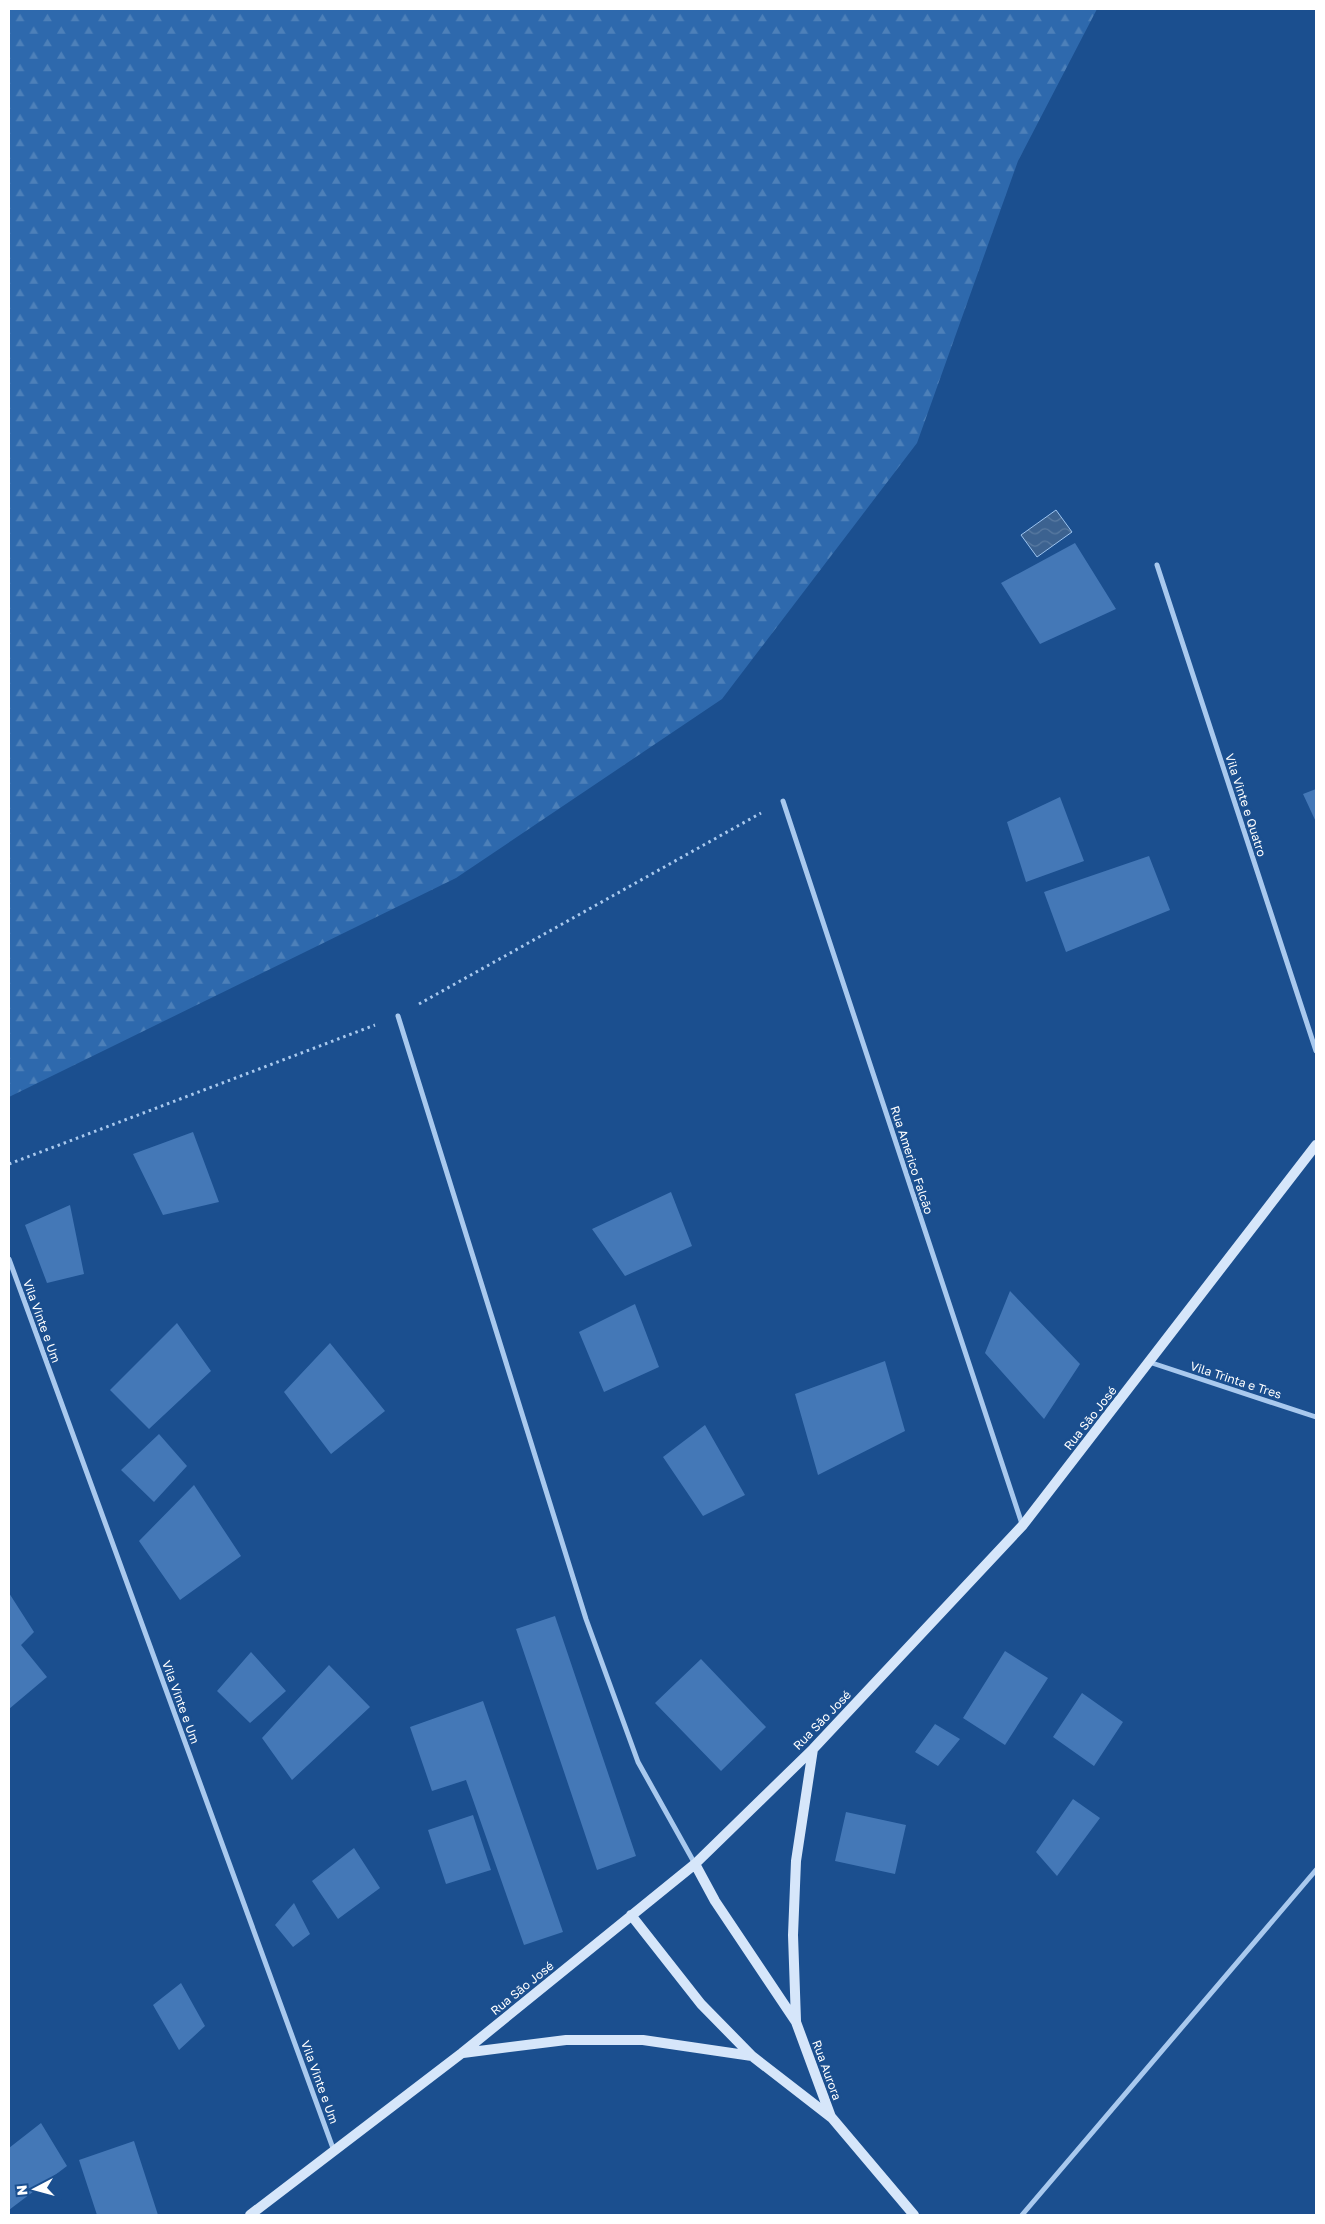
<svg xmlns="http://www.w3.org/2000/svg" width="1325" height="2224" font-family="'Golos Text',sans-serif">
  <defs>
    <pattern id="forest-firs" width="22" height="20" patternUnits="userSpaceOnUse" patternTransform="scale(1.25)"><rect width="22" height="20" fill="#2e69ad"/><path d="M5 1l3.5 6h-7zM16 11l3.5 6h-7z" fill="#4d80b9"/></pattern>
    <pattern id="water-waves" width="16" height="10" patternUnits="userSpaceOnUse" patternTransform="scale(1.25)"><rect width="16" height="10" fill="#3c6290"/><path d="M0 5q4-4 8 0t8 0" fill="none" stroke="#597aa1"/></pattern>
  </defs>
  <rect width="100%" height="100%" fill="#1b4f8f"/>
  <path fill="url(#forest-firs)" d="M9,9H1097L1018,161L917,443L722,699L456,878L9,1097Z"/>
  <path fill="url(#water-waves)" stroke="#9cc4f0" d="M1056,510L1072,532L1037,557L1021,535Z"/>
  <path fill="#4478b7" d="M1075,543L1116,609L1040,644L1001,583Z
    M1316,789V822L1303,794Z
    M1060,797L1084,861L1026,882L1007,822Z
    M1149,856L1170,910L1066,952L1044,892Z
    M193,1132L219,1202L163,1215L133,1154Z
    M671,1192L692,1246L625,1276L592,1229Z
    M70,1205L84,1274L47,1283L25,1225Z
    M1010,1291L1080,1364L1044,1419L985,1353Z
    M635,1304L659,1367L604,1392L579,1332Z
    M177,1323L211,1371L149,1429L110,1390Z
    M330,1343L385,1411L331,1454L284,1392Z
    M885,1361L905,1431L818,1475L795,1394Z
    M705,1425L745,1495L703,1516L663,1457Z
    M159,1434L187,1466L154,1502L121,1470Z
    M194,1485L241,1556L180,1600L139,1541Z
    M9,1593L34,1632L21,1645L47,1677L9,1709Z
    M555,1616L636,1856L597,1870L516,1629Z
    M1005,1651L1048,1678L1005,1745L963,1718Z
    M251,1652L286,1691L250,1723L217,1691Z
    M701,1659L766,1727L721,1771L655,1703Z
    M329,1665L370,1707L292,1780L262,1738Z
    M1082,1693L1123,1722L1094,1766L1053,1737Z
    M483,1701L563,1932L524,1945L466,1780L432,1791L410,1727Z
    M935,1724L960,1739L938,1766L915,1752Z
    M1073,1799L1100,1818L1057,1876L1036,1852Z
    M846,1812L906,1825L895,1874L835,1861Z
    M473,1815L491,1870L446,1884L428,1830Z
    M354,1848L380,1888L338,1919L312,1881Z
    M294,1903L310,1934L293,1947L275,1925Z
    M181,1983L205,2026L179,2050L153,2005Z
    M41,2123L67,2166L9,2210V2148Z
    M134,2141L158,2215H97L79,2160Z"/>
  <g fill="none" stroke-linecap="round" stroke-linejoin="round">
    <path stroke="#a9c9ee" stroke-width="3" stroke-dasharray="2.5 4" stroke-linecap="butt" d="M419,1004L761,813
      M9,1164L375,1025"/>
    <path stroke="#a9c9ee" stroke-width="5" d="M1157,565L1316,1051
      M783,801L1022,1524
      M398,1016L586,1619L638,1762L695,1864
      M9,1259L334,2151
      M1149,1362L1316,1417
      M1022,2215L1316,1870"/>
    <path stroke="#d6e6fa" stroke-width="10" d="M695,1864L715,1901L796,2022L831,2117
      M631,1915L701,2004L752,2056L832,2118L914,2215
      M796,2021L793,1935L796,1861L813,1749
      M463,2053L566,2040H643L752,2056
      M250,2215L462,2053L695,1864L813,1749L1023,1525L1316,1145"/>
  </g>
  <g text-anchor="middle" dominant-baseline="central" stroke-width="5" stroke-linejoin="round" paint-order="stroke">
    <g font-size="12" fill="#fff" stroke="#1b4f8f">
      <text transform="translate(1246 805) rotate(72)">Vila Vinte e Quatro</text>
      <text transform="translate(912 1160) rotate(72)">Rua Americo Falcão</text>
      <text transform="translate(42 1321) rotate(70)">Vila Vinte e Um</text>
      <text transform="translate(1236 1380) rotate(18)">Vila Trinta e Tres</text>
      <text transform="translate(1090 1418) rotate(-52)">Rua São José</text>
      <text transform="translate(181 1702) rotate(70)">Vila Vinte e Um</text>
      <text transform="translate(822 1720) rotate(-46)">Rua São José</text>
      <text transform="translate(522 1988) rotate(-39)">Rua São José</text>
      <text transform="translate(827 2070) rotate(70)">Rua Aurora</text>
      <text transform="translate(320 2082) rotate(70)">Vila Vinte e Um</text>
    </g>
  </g>
  <rect width="1325" height="2224" fill="none" stroke="#ffffff" stroke-width="20"/>
  <g transform="translate(35 2189) rotate(264)" stroke="#1b4f8f" stroke-width="4" paint-order="stroke">
  <path d="M0-4L9 19L0 12L-9 19Z" fill="#ffffff"/>
  <text y="-8" font-size="14" font-weight="bold" text-anchor="middle" fill="#ffffff">N</text>
  </g>
</svg>
